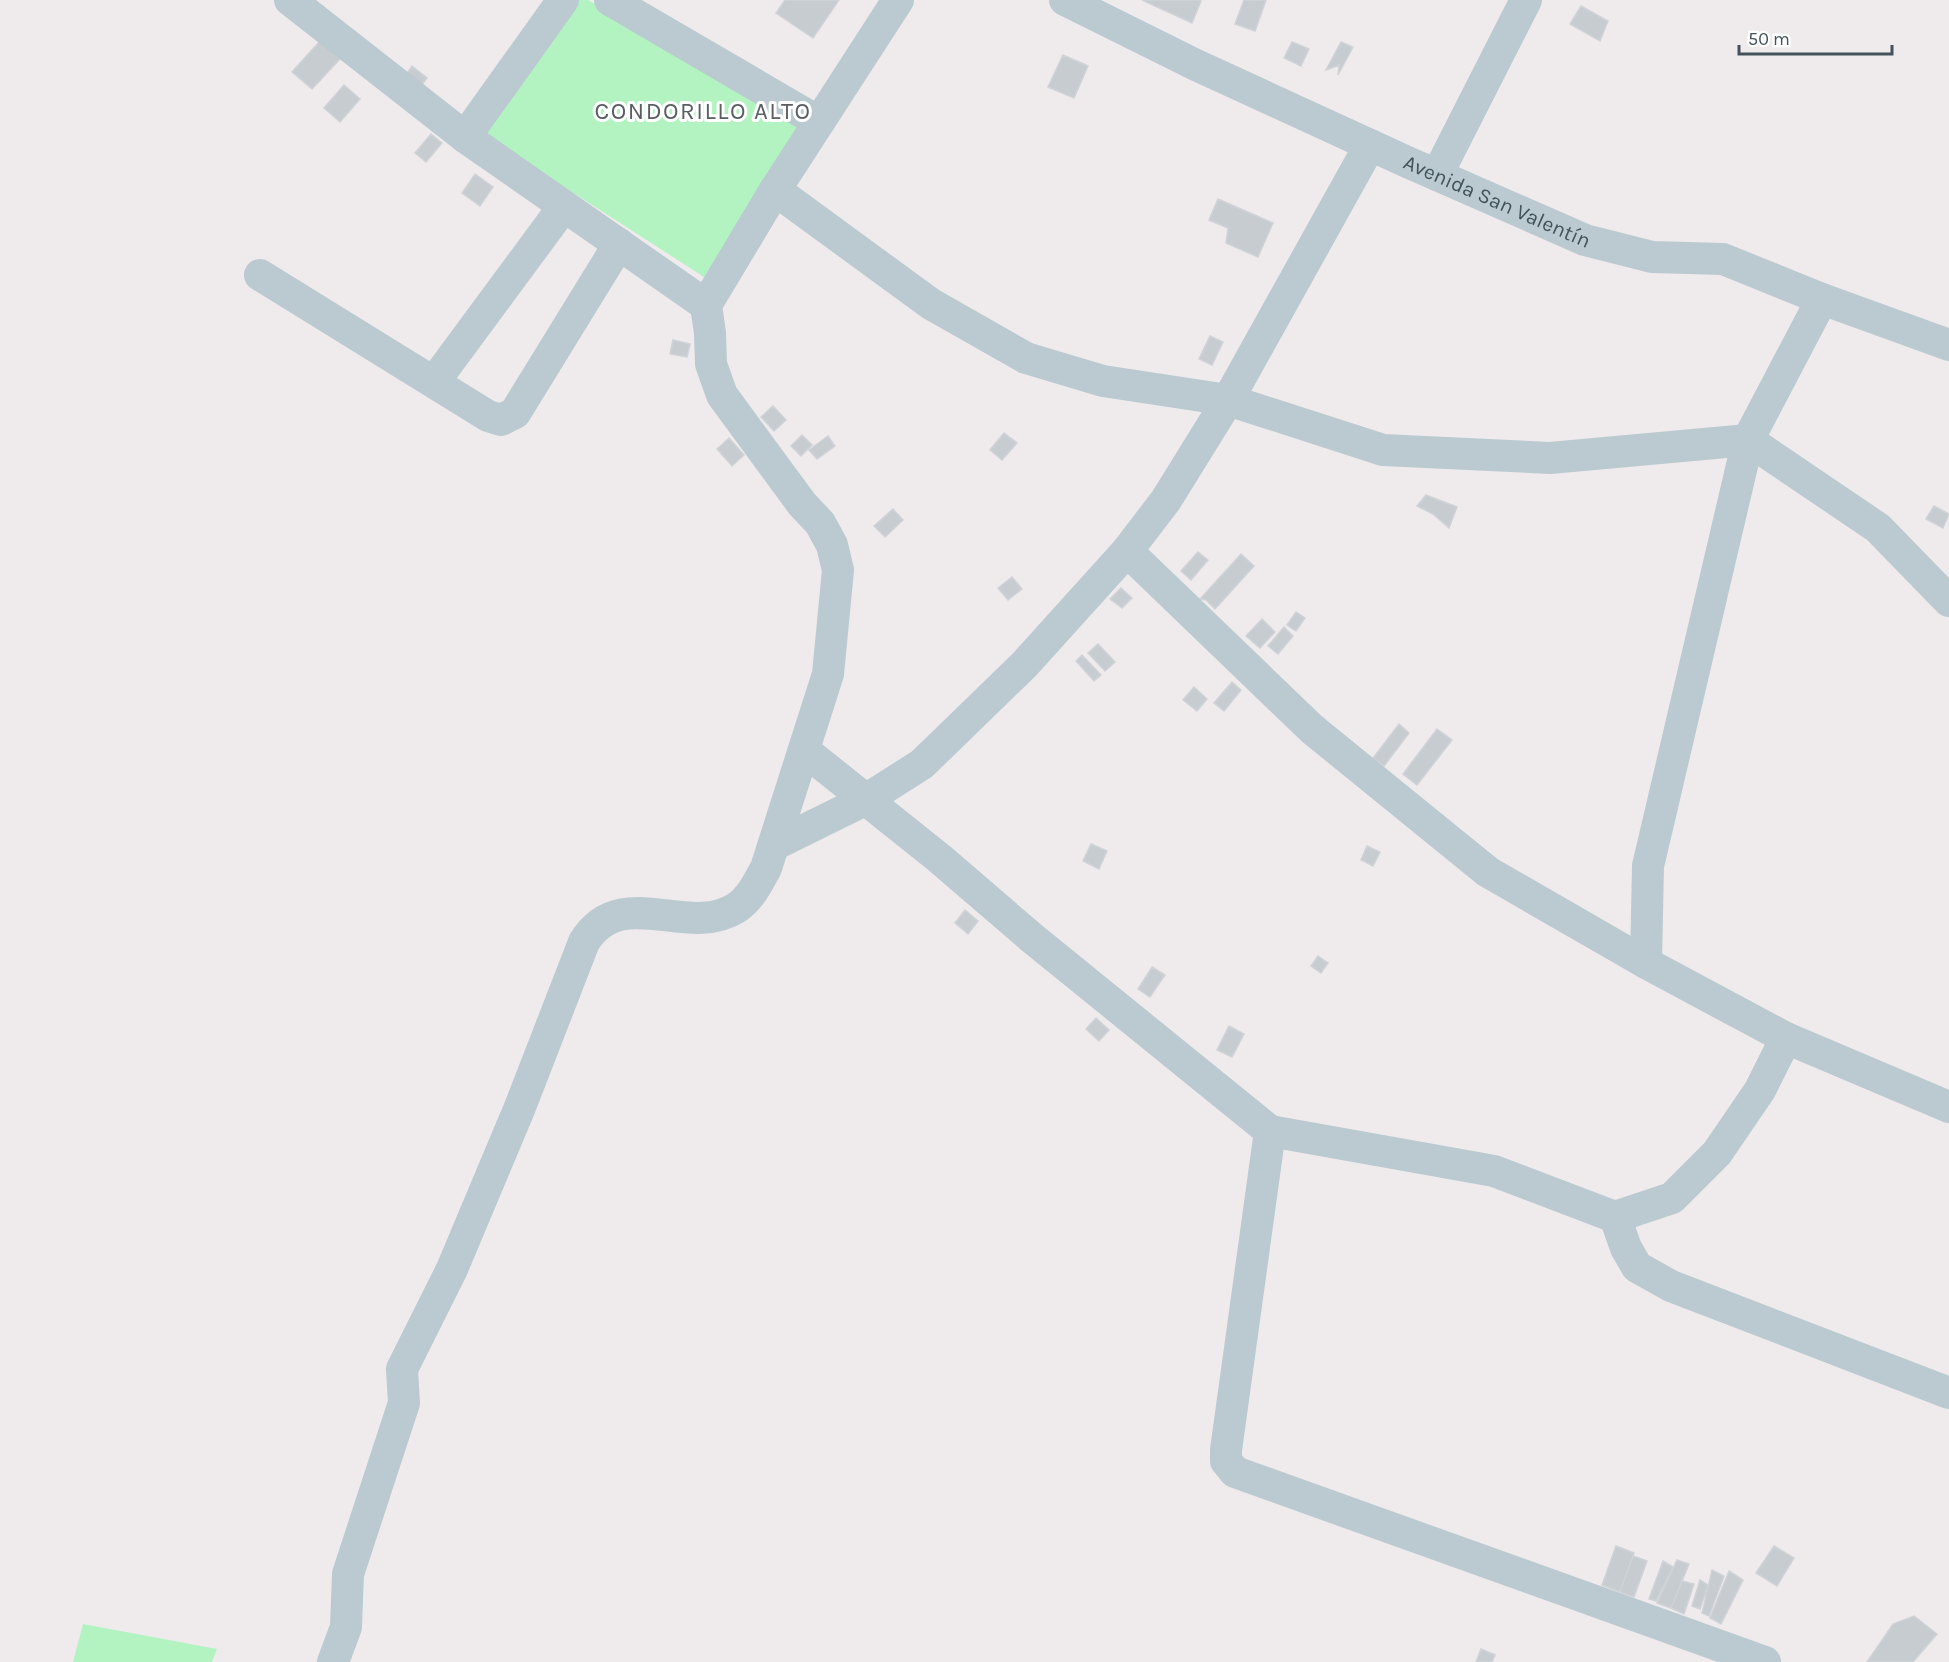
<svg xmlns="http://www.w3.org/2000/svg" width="1949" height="1662" font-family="Karla,sans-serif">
  <rect width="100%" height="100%" fill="#efebec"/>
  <path fill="#b3f3c1" d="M578,0H588L799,125L704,277L482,134Z
    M83,1624L201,1646L217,1649L212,1662H73Z"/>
  <path fill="#c7ccd1" stroke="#cfd3d8" stroke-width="1.5" d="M785,0H839L813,38L776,13Z
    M1142,0H1200L1201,1L1192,23Z
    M1244,0H1266L1255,31L1235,24Z
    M1581,6L1608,21L1600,41L1570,24Z
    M320,41L340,59L312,89L292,72Z
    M1292,42L1309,49L1301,66L1284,58Z
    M1341,42L1353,47L1338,75L1339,65L1326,70Z
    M1063,55L1088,66L1074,98L1048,87Z
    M412,66L427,78L421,86L406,75Z
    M344,85L360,99L340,122L324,108Z
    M431,134L442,143L426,162L415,153Z
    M475,174L493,187L480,206L462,193Z
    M1218,199L1273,223L1258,257L1226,243L1228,228L1209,220Z
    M1210,336L1223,342L1212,365L1199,359Z
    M673,340L690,344L687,357L670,354Z
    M773,406L786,420L774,431L761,417Z
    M1004,433L1017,443L1002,460L990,450Z
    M802,435L812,445L801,456L791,446Z
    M828,436L835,446L817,459L809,450Z
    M729,438L744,455L732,466L717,449Z
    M1426,495L1457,507L1449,528L1433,514L1417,506Z
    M1934,506L1949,514L1943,528L1926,519Z
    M893,509L903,520L885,537L874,526Z
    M1198,552L1208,560L1191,580L1181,571Z
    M1241,554L1254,566L1215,609L1206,600L1200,599Z
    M1012,577L1022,589L1008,600L998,588Z
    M1121,588L1132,598L1122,608L1110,599Z
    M1296,612L1305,618L1296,631L1287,625Z
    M1262,619L1275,632L1260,648L1246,636Z
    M1284,627L1293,636L1278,654L1268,646Z
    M1098,644L1115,662L1105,671L1088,653Z
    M1082,655L1101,675L1094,681L1076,661Z
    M1232,682L1241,690L1224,711L1214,703Z
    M1194,687L1207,699L1197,711L1183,700Z
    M1399,724L1409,733L1384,766L1373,758Z
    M1437,729L1452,740L1417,785L1403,774Z
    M1091,844L1107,851L1099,869L1083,861Z
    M1367,846L1380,852L1373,866L1361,860Z
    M965,910L978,921L968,934L955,923Z
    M1318,956L1328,963L1321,973L1311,966Z
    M1152,967L1165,975L1150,997L1138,989Z
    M1096,1018L1109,1030L1099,1041L1086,1029Z
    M1229,1026L1244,1034L1232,1057L1217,1050Z
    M1616,1546L1634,1553L1620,1592L1602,1585Z
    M1774,1546L1794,1558L1777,1586L1756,1573Z
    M1633,1556L1647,1561L1634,1597L1620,1592Z
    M1677,1560L1689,1564L1671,1608L1657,1603Z
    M1663,1561L1673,1567L1656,1601L1649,1599Z
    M1712,1570L1724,1576L1709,1616L1702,1613Z
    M1729,1571L1743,1580L1721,1624L1710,1618Z
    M1700,1580L1708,1585L1700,1609L1692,1606Z
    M1682,1581L1694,1584L1684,1614L1671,1608Z
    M1914,1616L1937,1634L1913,1662H1867L1893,1624Z
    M1481,1649L1495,1655L1492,1662H1476Z"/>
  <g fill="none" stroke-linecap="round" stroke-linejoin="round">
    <g stroke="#bacad0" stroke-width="32">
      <path d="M290,0L465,137L706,305"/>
      <path d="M610,0L819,122"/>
      <path id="s1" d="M1065,0L1196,65L1405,161L1585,240L1652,257L1723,259L1822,299L1949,345"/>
      <path d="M465,137L563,0"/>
      <path d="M1437,175L1526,0"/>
      <path d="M775,190L931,304L1026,358L1103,381L1228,400L1383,450L1550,458L1748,440L1878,528L1949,601"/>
      <path d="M260,275L488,416L501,420L515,413L619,244"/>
      <path d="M434,382L564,206"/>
      <path d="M1127,551L1312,729L1488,872L1646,963L1786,1038L1949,1107"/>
      <path d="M805,751L939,858L1032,938L1270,1131L1494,1171L1615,1217L1672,1198L1717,1153L1760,1090L1786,1038"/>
      <path d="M774,845L867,799L922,764L1024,665L1127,551L1166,500L1228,400L1370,145"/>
      <path d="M1646,963L1648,866L1748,440L1822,299"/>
      <path d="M1270,1131L1226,1450V1461L1235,1472L1765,1662"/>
      <path d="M1615,1217L1626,1248L1637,1267L1671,1286L1949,1393"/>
      <path d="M333,1662L346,1627L348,1574L404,1403L402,1369L452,1269L520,1107L584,942C621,882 687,939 736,908C750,899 758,883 766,868L828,674L838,570L832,545L820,523L802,504L722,395L711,364L710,333L706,305L775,190L898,0"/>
    </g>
  </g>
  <g text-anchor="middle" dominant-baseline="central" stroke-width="6" stroke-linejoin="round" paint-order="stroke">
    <g font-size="21" fill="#42535b" stroke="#fff">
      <text stroke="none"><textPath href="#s1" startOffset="477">Avenida San Valentín</textPath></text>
    </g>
    <g font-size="24" letter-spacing="1.5" fill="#585e61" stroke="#fff">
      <text x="703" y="111">CONDORILLO ALTO</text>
    </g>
  </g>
  <path d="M1739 45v9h153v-9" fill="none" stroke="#42535b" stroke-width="3"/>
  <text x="1748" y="45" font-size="18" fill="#42535b" stroke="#ffffff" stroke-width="4.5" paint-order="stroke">50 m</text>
</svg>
